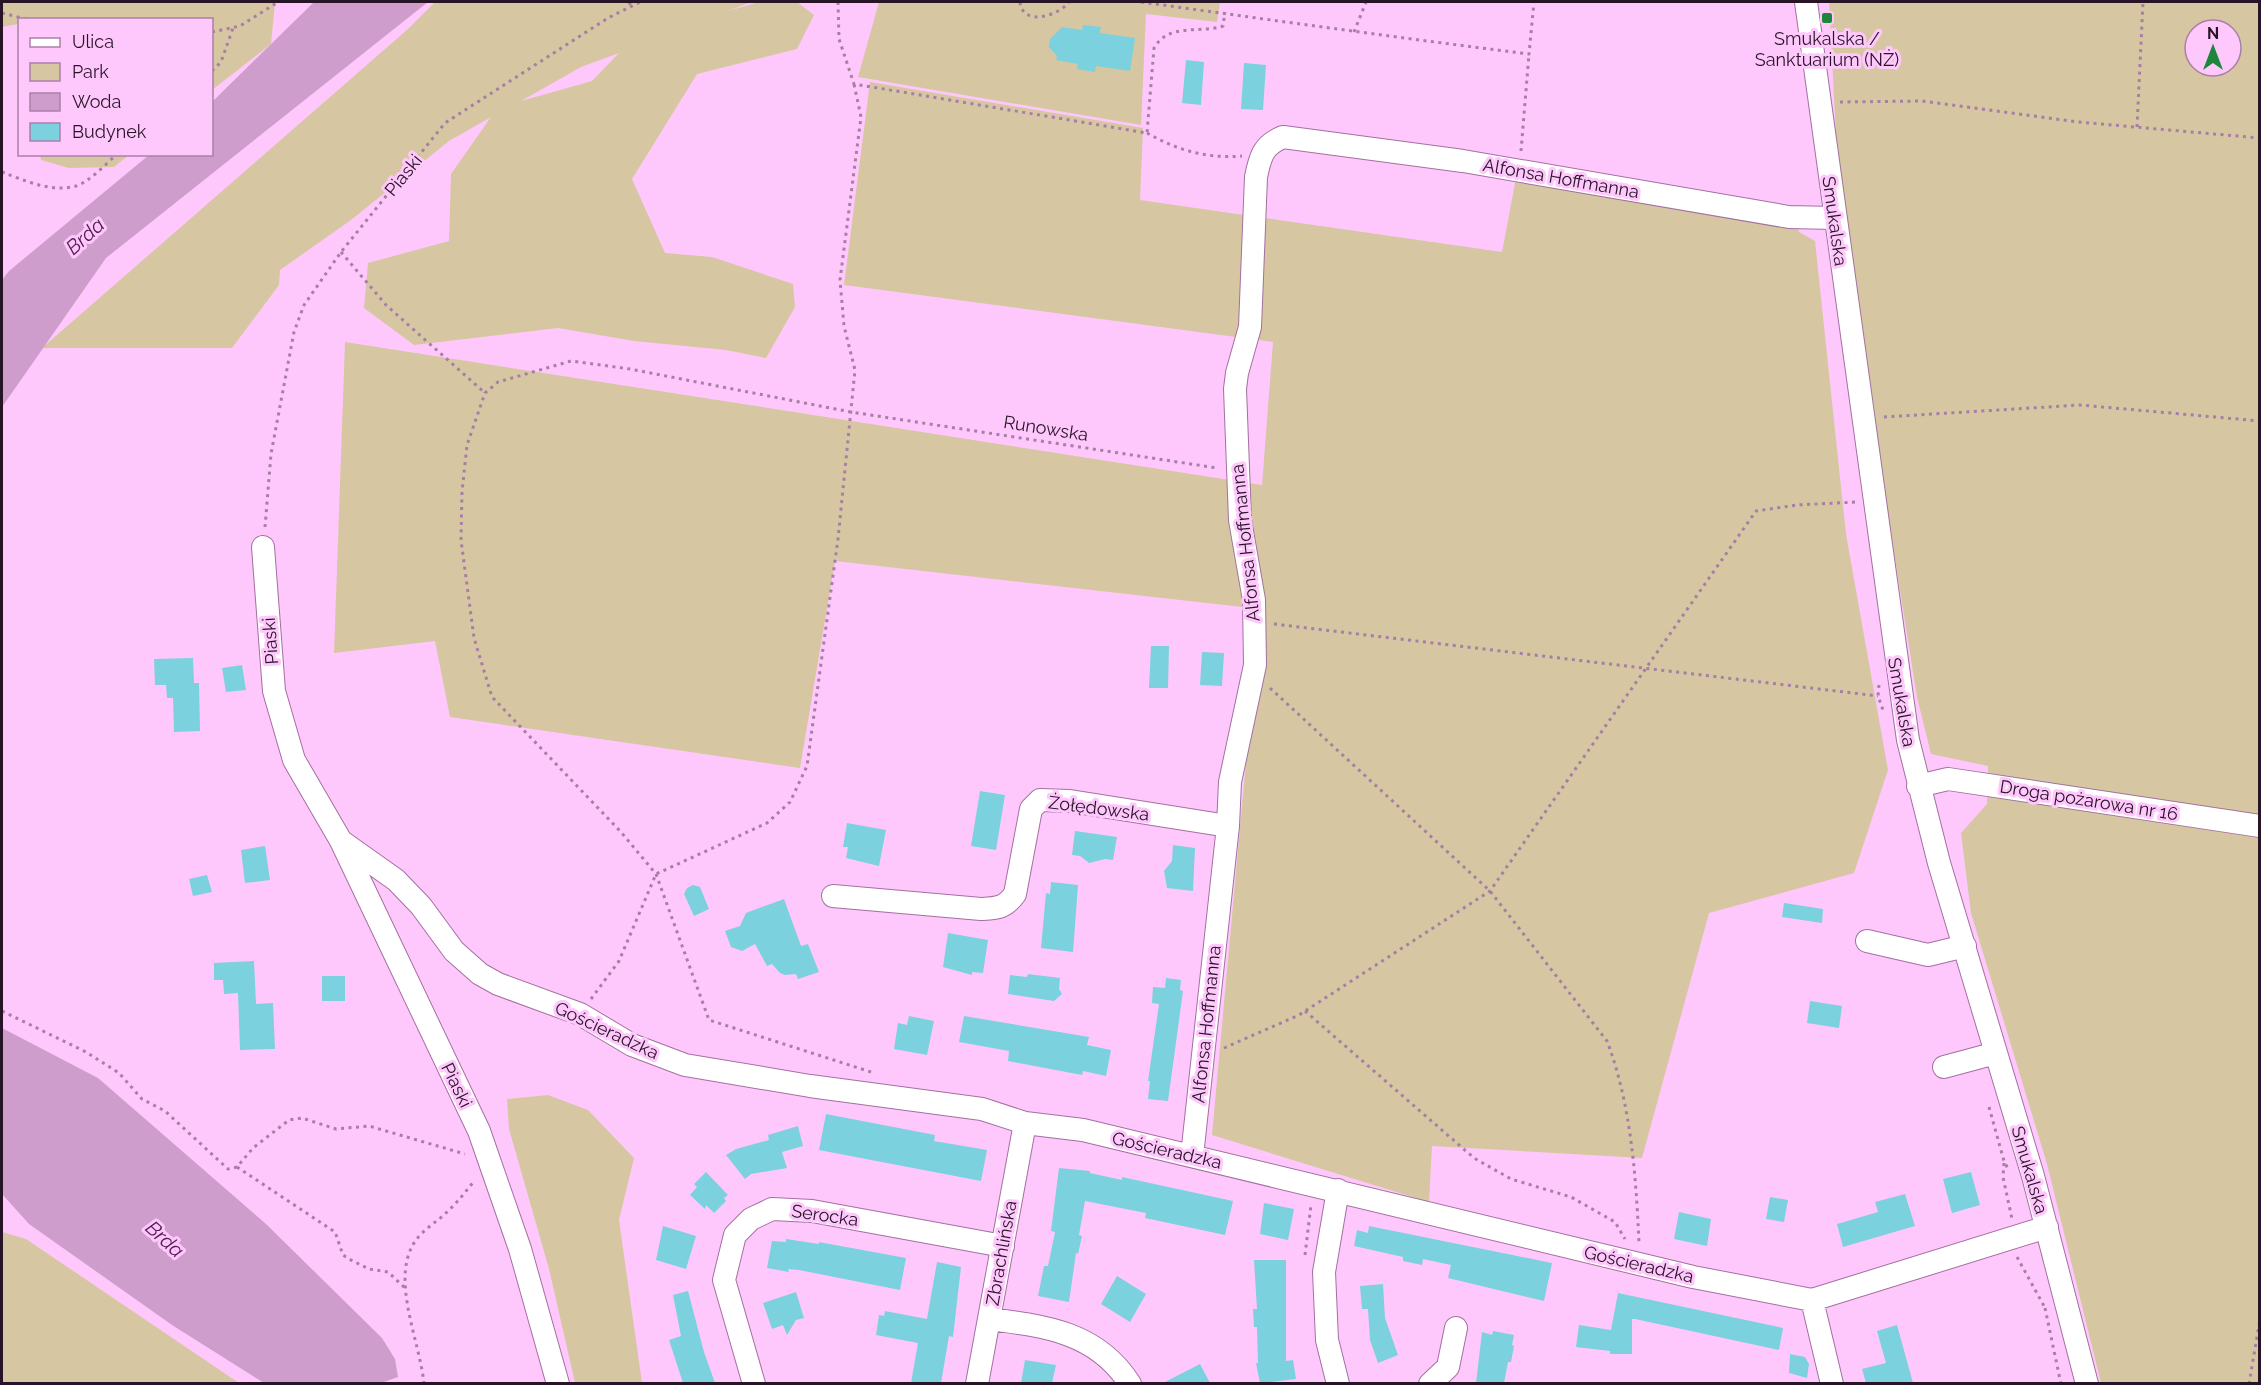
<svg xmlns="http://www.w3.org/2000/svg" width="2261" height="1385" font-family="Raleway,sans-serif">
  <rect width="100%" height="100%" fill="#ffc8fc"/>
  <path fill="#d6c7a2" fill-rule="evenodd" d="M2,2H275L271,44L212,90V20H20L19,24L2,27Z
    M435,2H751L728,11L759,2H797L814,15L797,49L697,74L632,179L665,253L712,257L793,284L795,307L766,358L726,350L634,341L558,328L414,345L364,308L368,263L449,241L451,174L491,117L449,141L351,220L280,270L279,285L232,348H42L408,29ZM619,53L592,81L521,101L581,67Z
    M879,2H1220L1217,22L1146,14L1141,125L858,77Z
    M1829,2H2259V1383H2101L2047,1164L1971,913L1961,833L1987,804L1988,766L1931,754L1917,697L1840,212ZM2195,30H2231V66H2195Z
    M870,82L1143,128L1140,200L1502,252L1517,173L1798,228L1799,232L1815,241L1846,534L1888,770L1854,873L1709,913L1642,1158L1432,1146L1429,1202L1212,1135L1260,609L835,561L800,768L450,717L435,641L334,653L345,342L1262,485L1273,342L844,285Z
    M40,155V154L129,155L114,167L69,168L41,160Z
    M548,1095L588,1110L634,1158L619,1220L642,1383H575L549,1269L509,1129L507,1099Z
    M2,1232L26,1239L239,1383H2Z"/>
  <path fill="#cf9dcc" d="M314,2H428L106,258L2,407V280L9,271L149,155L212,154V102Z
    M2,1028L98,1078L266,1224L382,1338L395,1359L398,1377L381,1383H264L172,1325L29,1224L2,1194Z"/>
  <path fill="#7bd1de" d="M1083,25L1101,27L1100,33L1135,38L1130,71L1096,66L1095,72L1077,69L1078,64L1056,60L1057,56L1049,47L1050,39L1062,27L1082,30Z
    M1186,60L1204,62L1201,105L1182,103Z
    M1244,63L1266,65L1263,110L1241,109Z
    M1151,646H1169L1168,688H1149Z
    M1202,652L1224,653L1222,686L1200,685Z
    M193,658L194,683H199L200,731L174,732L173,698H167L166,685H155L154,659Z
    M242,665L246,690L226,692L222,668Z
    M980,791L1005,795L996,850L971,846Z
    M847,823L886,830L879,866L846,858L848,847H843Z
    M1075,831L1117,837L1113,860L1105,859L1089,863L1080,856L1072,855Z
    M1173,845L1195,848L1193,891L1167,888L1164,871L1172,861Z
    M265,846L270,880L245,883L241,850Z
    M207,875L212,892L193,896L189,879Z
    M1051,882L1078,885L1073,952L1041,948L1046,893L1050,894Z
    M693,885L700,887L709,909L694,916L684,894L687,888Z
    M784,899L801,946L808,944L819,972L798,979L796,974L785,975L780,973L772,964L767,966L755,944L742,951L731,947L725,931L740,926L746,913Z
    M1784,903L1823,909L1822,923L1782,917Z
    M948,933L988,940L983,973L972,972V975L943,967Z
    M254,961L256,1004L273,1003L275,1049L240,1050L238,993L224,994L223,980H214V963Z
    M1028,974L1060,978L1059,989L1062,994L1054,1001L1008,994L1010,975L1027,977Z
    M322,976H345V1001H322Z
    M1166,978L1181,980L1180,990L1183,991L1168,1101L1148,1099L1150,1081H1148L1159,1004L1152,1003L1153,987L1165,988Z
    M1810,1001L1842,1006L1839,1028L1807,1023Z
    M909,1016L934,1021L927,1055L894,1049L898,1023L907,1025Z
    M964,1016L1089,1037L1087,1045L1111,1050L1106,1076L1083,1071L1082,1075L1008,1061L1009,1051L959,1042Z
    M826,1114L935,1135L934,1141L987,1150L981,1181L819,1150Z
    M798,1126L803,1146L782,1152L787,1168L751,1174L745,1179L726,1155L736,1149L769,1140L768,1135Z
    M1059,1168L1090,1171V1173L1122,1180V1177L1233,1201L1225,1235L1145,1218L1146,1213L1085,1201L1079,1235L1082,1236L1078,1254L1076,1253L1069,1302L1038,1296L1044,1266H1048L1055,1232L1051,1231Z
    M706,1172L728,1195L724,1198L726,1201L714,1213L706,1205L705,1209L690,1195L697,1187L694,1184Z
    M1971,1172L1980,1205L1952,1213L1943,1179Z
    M1905,1194L1915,1226L1843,1247L1837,1224L1878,1212L1875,1202Z
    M1770,1197L1788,1200L1784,1222L1766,1219Z
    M1264,1203L1294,1209L1288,1240L1260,1234Z
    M1679,1212L1711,1219L1707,1246L1674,1239Z
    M663,1226L696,1236L686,1269L656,1260Z
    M1369,1226L1552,1263L1544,1301L1448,1278L1451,1265L1423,1259L1422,1265L1403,1261V1257L1354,1246L1357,1230L1368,1233Z
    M786,1239L819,1244V1242L906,1258L900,1290L799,1270L788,1269L789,1272L767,1268L772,1241L786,1242Z
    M1254,1260H1286V1361L1293,1360L1296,1379L1260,1383L1256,1363H1258L1257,1327H1254L1253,1309H1257Z
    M937,1262L961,1267L953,1337L949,1336L941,1383H911L918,1343L876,1335L879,1315L884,1316L885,1311L927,1319Z
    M1117,1276L1146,1294L1130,1322L1101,1304Z
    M1383,1284L1385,1318L1398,1355L1378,1363L1370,1340L1368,1309H1362L1360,1286Z
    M688,1291L704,1352L715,1383H683L669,1340L681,1336L673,1295Z
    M796,1292L804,1318L796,1320L787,1335L783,1325L772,1329L763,1303Z
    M1618,1293L1783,1328L1779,1350L1635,1319H1632V1354H1610V1351L1576,1347L1579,1325L1611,1330Z
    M1897,1325L1913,1383H1866L1862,1369L1886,1363L1877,1331Z
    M1493,1331L1514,1335L1512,1345L1514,1346L1511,1362H1508L1504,1383H1476L1482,1332L1492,1335Z
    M1790,1354L1805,1357L1809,1364L1807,1378L1789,1373Z
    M1025,1360L1056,1365L1052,1383H1021Z
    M1200,1364L1210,1383H1163Z"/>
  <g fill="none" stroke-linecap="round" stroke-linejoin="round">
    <g stroke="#a370a0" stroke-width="24">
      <path id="minor" d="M1806,2L1908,740L1939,863L2033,1176L2087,1384
        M263,547L274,691L294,760L341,841L479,1131L520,1249L558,1384
        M1918,786L1948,779L2260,826
        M341,841L396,880L421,906L454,951L480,974L498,984L580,1014L632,1045L685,1065L810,1086L982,1109L1025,1123L1083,1130L1693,1277L1812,1300L2047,1227
        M833,896L981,909C998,908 1005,908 1015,894L1031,809L1040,800L1070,801L1228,826
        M1867,941L1928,955L1965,946
        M1944,1067L1996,1053
        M1192,1156L1228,826L1230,782L1255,665L1254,600L1240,520L1235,389L1237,373L1250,327L1256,177C1260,157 1263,145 1283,137L1463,161L1789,217L1834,218
        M1812,1300L1832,1384
        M989,1319C1045,1326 1097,1332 1130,1384
        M754,1384L724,1280L735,1235L751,1219L772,1209L812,1211L1003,1246
        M977,1384L1025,1123
        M1338,1384L1327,1340L1324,1272L1338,1190
        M1430,1384L1448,1367L1456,1328"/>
    </g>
    <path stroke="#a77ea4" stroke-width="3" stroke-dasharray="3 4.5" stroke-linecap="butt" d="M629,2L632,8
      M838,2L839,39L854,84L1147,133L1154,48C1169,22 1200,34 1223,26L1225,12
      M1020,2C1023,27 1058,16 1069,2
      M1141,2C1271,20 1400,38 1529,54L1534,2
      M2,13L30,20
      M212,32L240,26L278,2
      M1354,32L1366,2
      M212,71L221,62L233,28
      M1840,102L1922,101L2078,122L2260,138
      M2137,127L2143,2
      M1147,133C1177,150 1207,159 1242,156
      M1521,151L1529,54
      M2,172C23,180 52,193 76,186C89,182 106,164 117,154
      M341,252L386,305L485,393
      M1884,417L2080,405L2260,421
      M265,527L271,454L294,332L304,305L341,252L445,123L608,18L640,2
      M1274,624L1878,696
      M1879,685L1878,696L1883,710
      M1270,688L1490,891L1607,1041C1631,1104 1636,1176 1639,1243
      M591,999L619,961L656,874L767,823L790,802L807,766L838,539L855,370L844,326L840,280L861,117L854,84
      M2,1011L86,1052L119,1073L142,1099L165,1111L228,1169L237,1167L253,1148L289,1120L302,1118L336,1129L369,1126L465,1154
      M1305,1011L1474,1158L1511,1179L1571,1197L1615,1222L1625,1239
      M1224,1048L1299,1015L1490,891L1756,511L1797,505L1857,502
      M871,1072L709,1020L656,874L621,832L492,697L474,638L461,540L462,492L467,445L485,393L498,382L571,361L630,369L851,412L1217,468
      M1989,1107L2004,1161L2008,1169
      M2004,1163L2003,1177L2012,1219
      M237,1167L335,1232L343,1255L349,1259L369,1269L388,1272L404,1287
      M1305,1255L1311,1205
      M2017,1257L2044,1306
      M2045,1308L2061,1384
      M424,1384C420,1341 389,1277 416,1240C424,1229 438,1221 447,1212C457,1203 466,1191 475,1180
      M2249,1384L2260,1319"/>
    <use href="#minor" stroke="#fff" stroke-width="22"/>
  </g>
  <rect fill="#1d863b" stroke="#ffc8fc" stroke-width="2" x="1821" y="12" width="12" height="12" rx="3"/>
  <g text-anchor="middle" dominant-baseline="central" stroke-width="6" stroke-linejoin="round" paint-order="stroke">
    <g font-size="18" fill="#281427" stroke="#ffc8fc">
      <text x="1827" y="38">Smukalska /<tspan x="1827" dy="21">Sanktuarium (NŻ)</tspan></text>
    </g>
    <g font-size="18" fill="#281427" stroke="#ffc8fc">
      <text transform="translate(403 175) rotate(-51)">Piaski</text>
      <text transform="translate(1561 178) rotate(10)">Alfonsa Hoffmanna</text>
      <text transform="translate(1835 221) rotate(82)">Smukalska</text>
      <text transform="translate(1046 428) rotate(9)">Runowska</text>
      <text transform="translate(1245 543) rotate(-96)">Alfonsa Hoffmanna</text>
      <text transform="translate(270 641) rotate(-94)">Piaski</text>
      <text transform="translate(1902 702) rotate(80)">Smukalska</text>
      <text transform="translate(2089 800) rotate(9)">Droga pożarowa nr 16</text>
      <text transform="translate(1099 808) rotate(7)">Żołędowska</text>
      <text transform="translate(1206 1024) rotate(-84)">Alfonsa Hoffmanna</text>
      <text transform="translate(607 1030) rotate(25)">Gościeradzka</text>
      <text transform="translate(457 1085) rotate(64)">Piaski</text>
      <text transform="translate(1167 1150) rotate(13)">Gościeradzka</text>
      <text transform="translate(2030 1170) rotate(74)">Smukalska</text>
      <text transform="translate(825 1215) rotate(8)">Serocka</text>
      <text transform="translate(1001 1253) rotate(-80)">Zbrachlińska</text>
      <text transform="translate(1639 1264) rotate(13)">Gościeradzka</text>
    </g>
    <g font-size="20" font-style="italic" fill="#531953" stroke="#ffc8fc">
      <text transform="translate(85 236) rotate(-42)">Brda</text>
      <text transform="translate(165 1239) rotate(42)">Brda</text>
    </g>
  </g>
  <rect width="2261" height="1385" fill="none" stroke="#281427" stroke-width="6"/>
  <rect x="18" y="18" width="195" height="138" fill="#ffc8fc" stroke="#a980a7" stroke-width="1.5"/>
  <rect x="30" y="38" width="30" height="9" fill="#ffffff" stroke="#a980a7" stroke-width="1.5"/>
  <text x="72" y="48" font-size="18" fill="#281427">Ulica</text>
  <rect x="30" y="63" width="30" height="18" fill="#d6c7a2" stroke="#a980a7" stroke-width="1.5"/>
  <text x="72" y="78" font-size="18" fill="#281427">Park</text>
  <rect x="30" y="93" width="30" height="18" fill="#cf9dcc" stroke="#a980a7" stroke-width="1.5"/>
  <text x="72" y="108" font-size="18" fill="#281427">Woda</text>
  <rect x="30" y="123" width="30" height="18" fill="#7bd1de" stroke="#a980a7" stroke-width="1.5"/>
  <text x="72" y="138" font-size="18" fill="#281427">Budynek</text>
  <g transform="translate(2213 48)"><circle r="28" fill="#ffc8fc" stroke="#a980a7" stroke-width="1.5"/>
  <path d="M0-4.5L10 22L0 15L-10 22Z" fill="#1d863b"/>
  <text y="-9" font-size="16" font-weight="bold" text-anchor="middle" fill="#281427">N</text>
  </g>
</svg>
